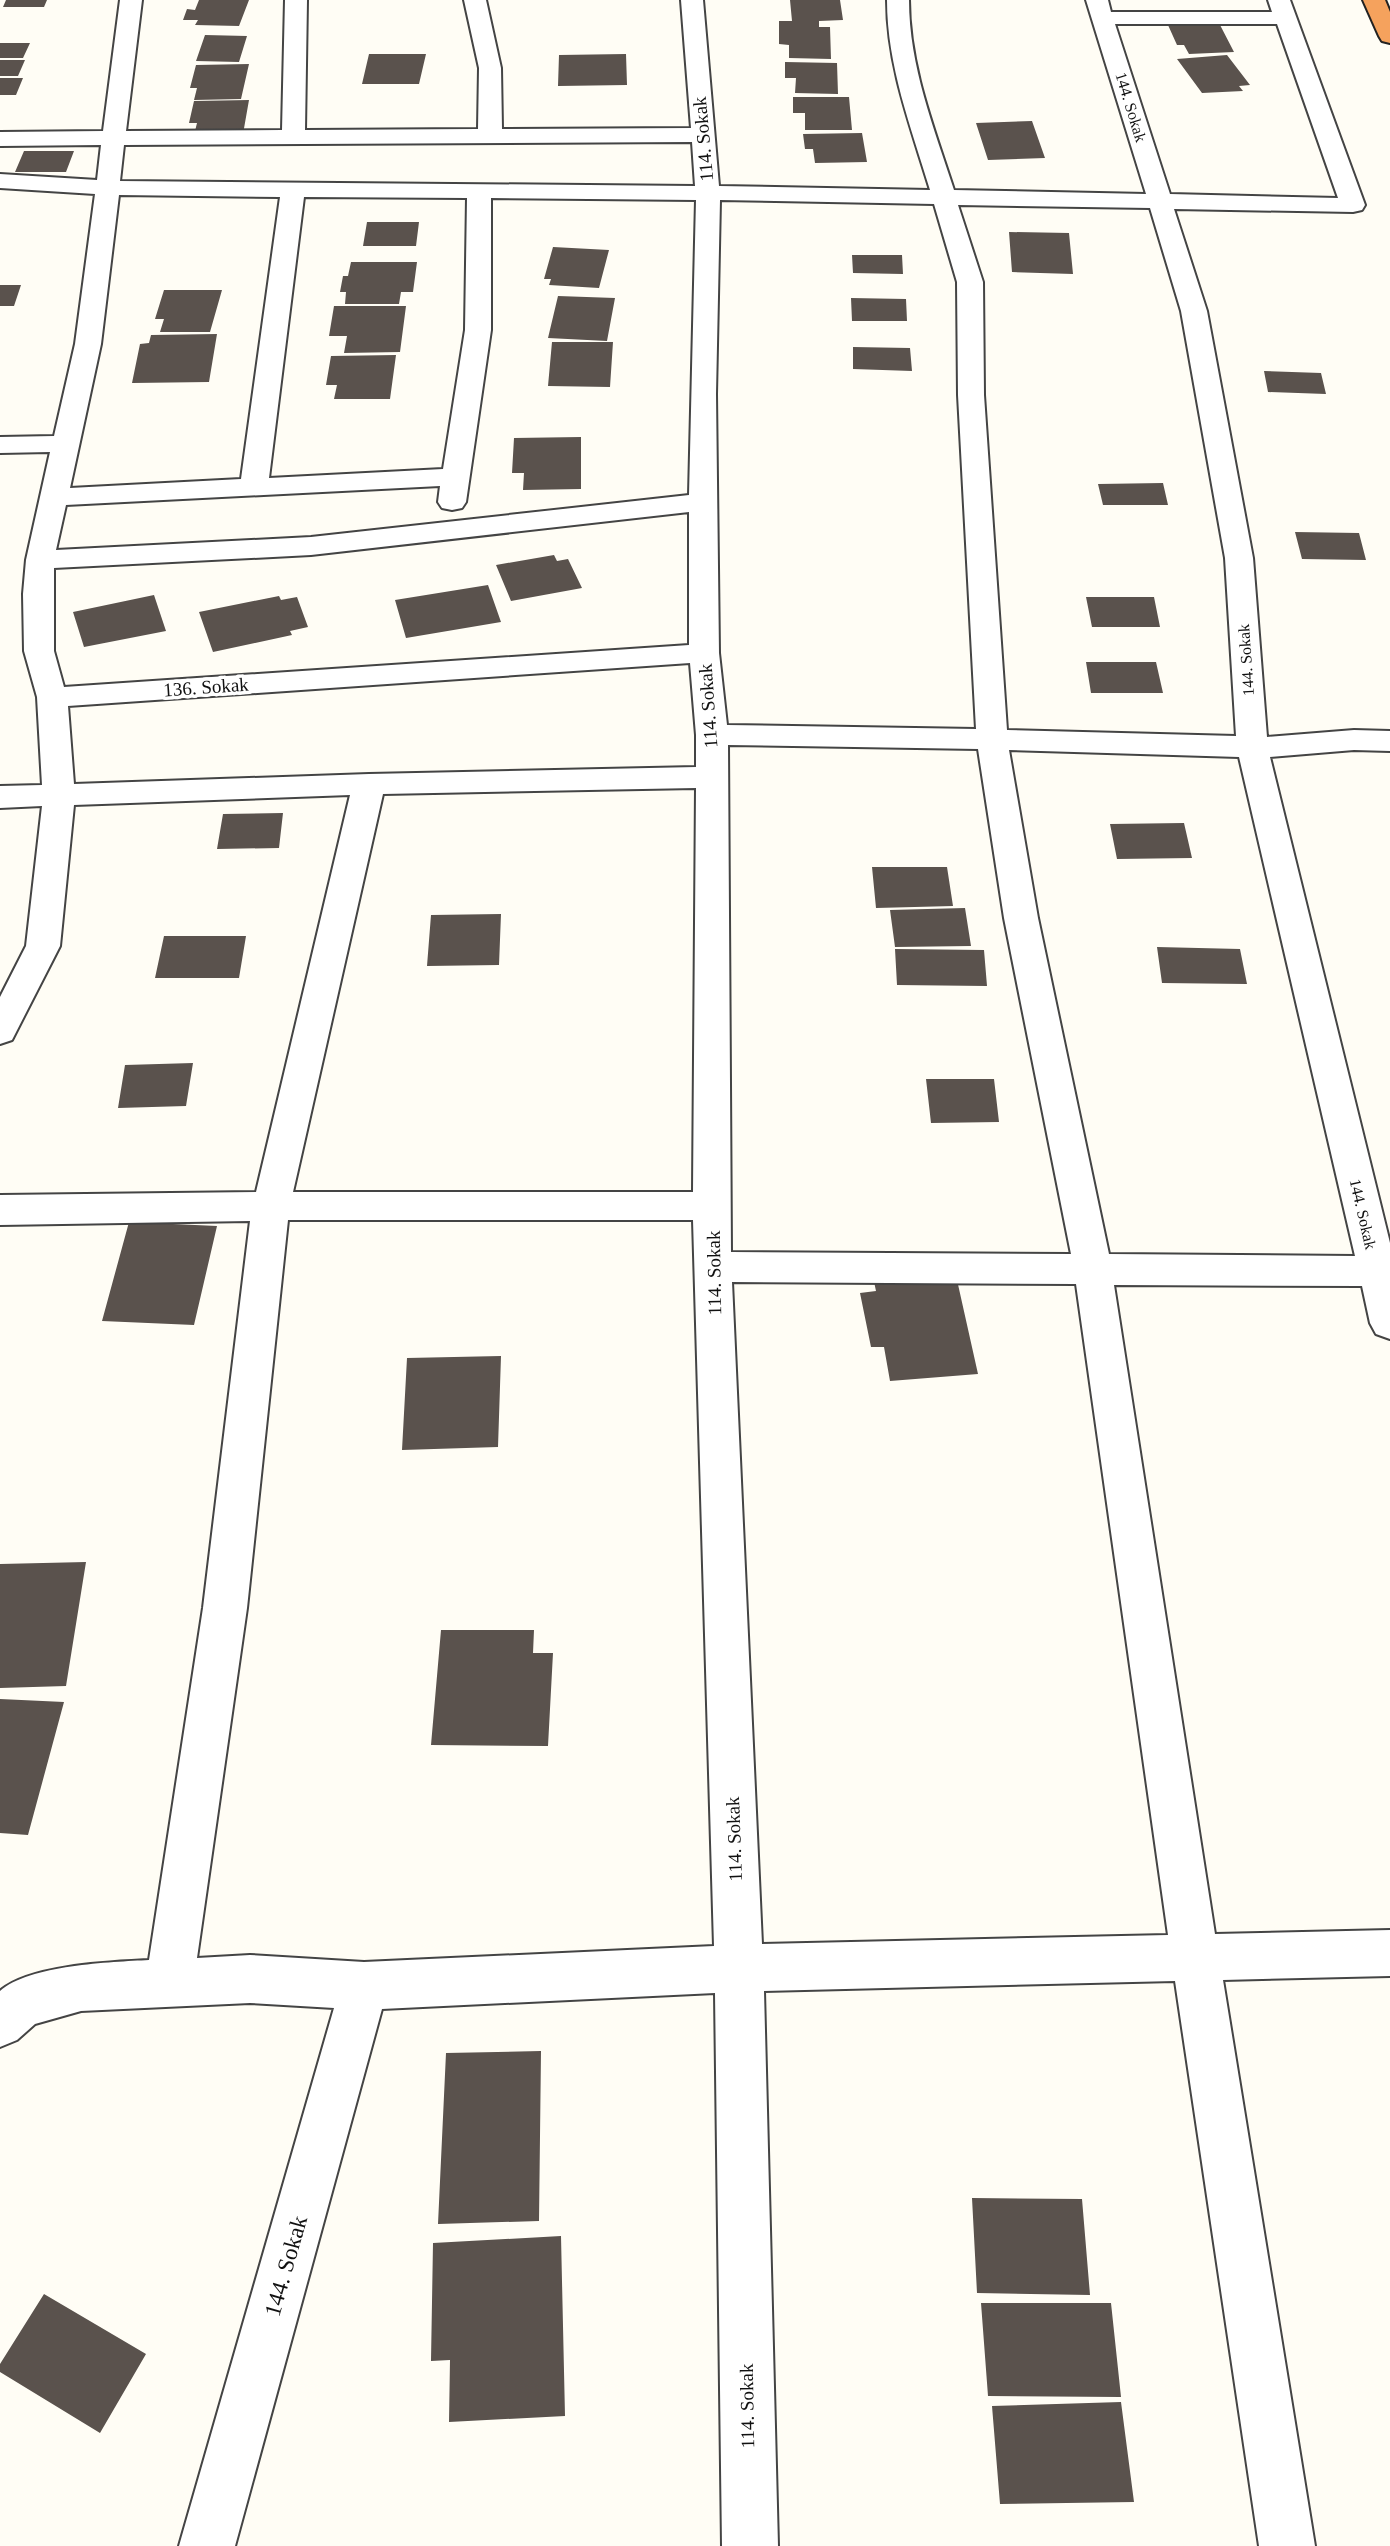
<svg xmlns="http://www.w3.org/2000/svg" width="1390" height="2546" font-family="'Times New Roman',serif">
  <rect width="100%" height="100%" fill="#fffdf5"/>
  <path fill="#5a524d" d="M6,0H47L44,7H3Z
    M199,0H249L239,26L195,25L198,20H183L187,9L195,10Z
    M790,0H840L843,20L819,21V27H830L831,59L789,58V45L779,44V21H792Z
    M1219,23L1234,52L1189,54L1184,45H1177L1168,25Z
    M205,35L247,36L239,62L196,61Z
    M0,43H30L23,58H0Z
    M369,54H426L419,84H362Z
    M626,54L627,85L558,86L559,55Z
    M1227,55L1250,85L1239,86L1243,91L1202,93L1177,59Z
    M0,60H25L18,76H0Z
    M785,62L837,63L838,94L795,93L796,78H785Z
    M249,64L241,99L194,100L197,88H190L196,65Z
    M0,78H23L16,95H0Z
    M793,97H849L852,130H805V113H793Z
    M249,100L243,134L194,135L197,123H189L194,101Z
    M1032,121L1045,158L988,160L976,123Z
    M862,133L867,162L815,163L813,149H805L803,134Z
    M24,151H74L66,172H15Z
    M367,222H419L416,246H363Z
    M1009,232L1069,233L1073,274L1012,272Z
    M553,247L609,250L599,288L549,285L551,279H544Z
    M852,255H902L903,274L853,273Z
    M351,262H417L413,292H401L399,304H345L346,292H340L343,276H348Z
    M0,285H21L14,306H0Z
    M164,290H222L210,332H160L164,319H155Z
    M558,296L615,298L607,341L548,338Z
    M851,298L906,299L907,321H852Z
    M334,306H406L400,352L344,353L347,336H329Z
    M217,334L209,382L132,383L140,344L149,343L151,335Z
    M552,342H613L610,387L548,386Z
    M853,347L910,348L912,371L853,369Z
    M396,355L390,399H334L337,385H326L331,356Z
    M1264,371L1321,373L1326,394L1268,392Z
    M581,437V489L523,490L524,473H512L514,438Z
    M1163,483L1168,505H1103L1098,484Z
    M1295,532L1359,533L1366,560L1302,559Z
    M554,555L557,561L568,559L582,588L511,601L496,565Z
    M488,585L501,622L406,638L395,600Z
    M154,595L166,631L84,647L73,612Z
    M279,596L281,600L297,597L308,627L290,631L292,635L213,652L199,612Z
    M1086,597H1154L1160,627H1092Z
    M1086,662H1156L1163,693H1091Z
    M283,813L279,848L217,849L223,814Z
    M1184,823L1192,858L1117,859L1110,824Z
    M872,867H947L953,906L876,908Z
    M965,908L971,946L895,947L890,910Z
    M501,914L499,965L427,966L431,915Z
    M164,936H246L239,978H155Z
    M1157,947L1240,949L1247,984L1162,983Z
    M895,949L984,950L987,986L897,985Z
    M193,1063L186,1106L118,1108L125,1065Z
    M926,1079H994L999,1122L931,1123Z
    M129,1222L217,1226L194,1325L102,1321Z
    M955,1271L978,1374L890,1381L884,1347H871L860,1293L876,1291L873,1277Z
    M501,1356L498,1447L402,1450L407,1358Z
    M86,1562L66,1686L0,1688V1564Z
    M441,1630H534L533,1653H553L548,1746L431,1745Z
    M0,1699L64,1702L28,1835L0,1833Z
    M541,2051L539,2221L438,2224L446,2053Z
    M972,2198L1082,2199L1090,2295L977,2293Z
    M561,2236L565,2416L449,2422L450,2360L431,2361L433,2243Z
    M44,2294L146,2354L100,2433L0,2372V2364Z
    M981,2303H1111L1121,2397L988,2396Z
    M1121,2402L1134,2502L1000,2504L992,2406Z"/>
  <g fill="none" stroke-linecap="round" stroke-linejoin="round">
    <g stroke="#444" stroke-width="4">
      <path id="minor" d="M120,0H142L126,131L282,130L285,0H307L305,130L478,129L479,68L464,0H486L501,68L502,129L691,128L681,0H703L719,186L930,190C911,127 887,66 887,0H909C909,66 934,128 954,190L1146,194L1086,0H1108L1111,12H1272L1268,0H1290L1365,205L1362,210L1353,212L1174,209L1207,311L1253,558L1267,737L1354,730L1390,731V751L1354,750L1270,757L1390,1243V1339L1376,1334L1370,1323L1362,1286L1114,1285L1215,1934L1390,1930V1976L1223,1980L1315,2546H1259L1175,1981L764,1991L778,2546H722L715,1993L382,2009L235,2546H179L334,2008L250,2003L81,2011L35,2024L17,2040L0,2047V1991C29,1965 111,1962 149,1960L203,1608L250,1221L0,1225V1195L256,1192L350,795L74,805L60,946L12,1040L0,1044V997L26,946L42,806L0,808V786L42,785L37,697L24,651L23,594L26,560L50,452L0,453V437L54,436L75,344L95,194L0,188V174L97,180L101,145L0,146V132L103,131ZM1115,24H1277L1338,198L1170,194ZM692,142L695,186L120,181L124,145ZM119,195L280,197L241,479L70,488L101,344ZM304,197L467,198L465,330L443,469L269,478ZM491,198L696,200L689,495L311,537L56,550L66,505L440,486L438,502L442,508L452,510L462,508L466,502L491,330ZM720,200L934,204L957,282L958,395L976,729L727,725L719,653L716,394ZM958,205L1150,208L1181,311L1225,558L1236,736L1007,730L984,395L983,282ZM689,512V645L64,687L54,651V568L311,555ZM690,663L696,735V767L369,774L74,784L68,706ZM728,745L978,749L1004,918L1071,1254L731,1252ZM1009,750L1239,757L1355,1256L1109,1254L1038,918ZM696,788L693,1192H293L383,794ZM288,1220H693L714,1946L364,1962L250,1955L197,1958L247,1608ZM732,1282L1076,1284L1168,1935L762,1944Z"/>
    </g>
    <g stroke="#222" stroke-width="4">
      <path id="highway" d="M1363,0H1385L1390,12V43L1382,41L1379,36Z"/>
    </g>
    <use href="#minor" fill="#fff" fill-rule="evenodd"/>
    <use href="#highway" fill="#f5a25d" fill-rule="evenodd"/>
  </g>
  <g text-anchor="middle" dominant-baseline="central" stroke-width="7" stroke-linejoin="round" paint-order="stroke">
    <g font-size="16" fill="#111" stroke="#fff">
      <text transform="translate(1131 107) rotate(73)">144. Sokak</text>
      <text transform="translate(1246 660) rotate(-94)">144. Sokak</text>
      <text transform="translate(1363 1214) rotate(77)">144. Sokak</text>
    </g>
    <g font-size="19" fill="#111" stroke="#fff">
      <text transform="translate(703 139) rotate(-95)">114. Sokak</text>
      <text transform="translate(206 687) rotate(-4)">136. Sokak</text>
      <text transform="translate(708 706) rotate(-94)">114. Sokak</text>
      <text transform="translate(714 1273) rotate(-91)">114. Sokak</text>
      <text transform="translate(734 1839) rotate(-92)">114. Sokak</text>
      <text transform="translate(747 2406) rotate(-91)">114. Sokak</text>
    </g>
    <g font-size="23" fill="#111" stroke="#fff">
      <text transform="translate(286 2266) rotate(-74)">144. Sokak</text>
    </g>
  </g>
</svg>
